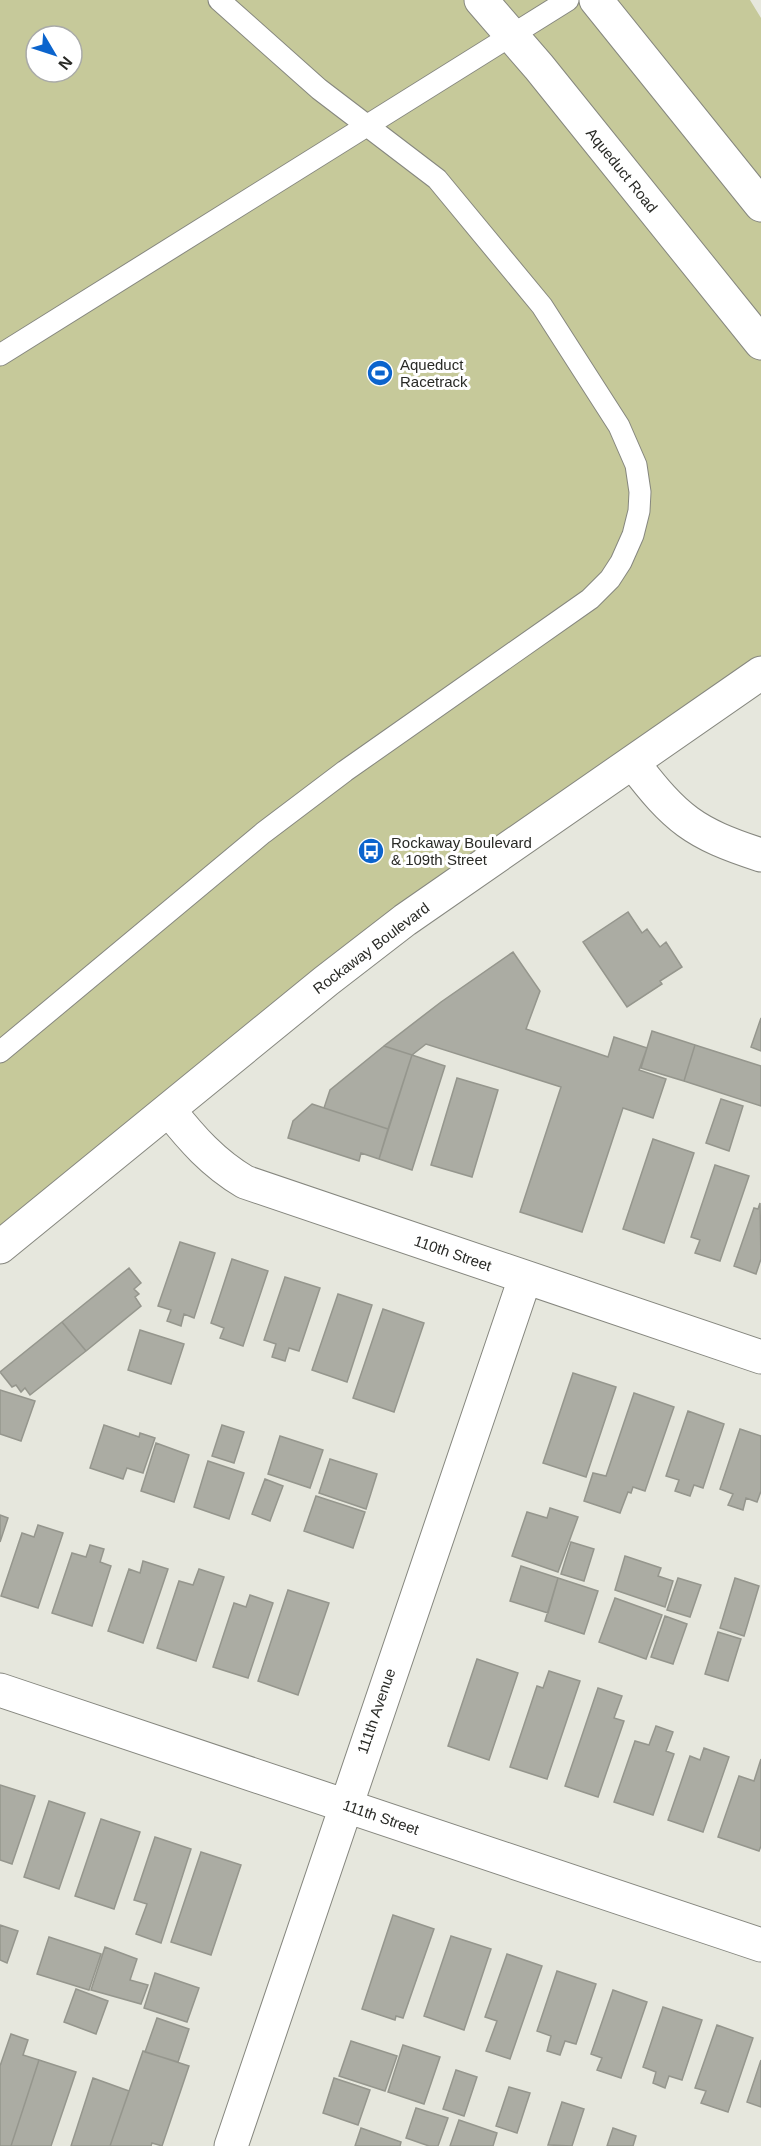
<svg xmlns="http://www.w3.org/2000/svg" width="761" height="2146" font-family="Arial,sans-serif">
  <rect width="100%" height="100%" fill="#e6e7dd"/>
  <path fill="#c6c99a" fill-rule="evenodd" d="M0,0H750L761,18V673L690,722L0,1247ZM36,36H72V72H36Z"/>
  <path fill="#abaca3" stroke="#95968d" stroke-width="1.5" d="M628,912L642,933L647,929L660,947L666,942L682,967L660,981L662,984L627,1007L583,942Z
    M513,952L540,991L526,1029L608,1057L614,1037L647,1048L639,1070L666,1079L653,1118L623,1108L582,1232L520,1212L561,1087L426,1044L412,1055L384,1046L441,1002Z
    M761,1018V1051L751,1047Z
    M652,1031L695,1045L684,1081L641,1068Z
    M695,1045L761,1066V1106L684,1081Z
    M384,1046L412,1055L388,1129L324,1108L330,1090Z
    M412,1055L445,1066L412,1170L379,1159Z
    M457,1078L498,1090L472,1177L431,1165Z
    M721,1099L743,1106L729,1151L706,1143Z
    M312,1104L388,1129L379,1159L361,1153L359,1161L288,1138L293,1121Z
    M653,1139L694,1153L664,1243L623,1229Z
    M715,1165L749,1176L720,1261L695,1253L700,1240L691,1237Z
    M760,1203L761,1259L756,1274L734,1266L754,1208L758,1209Z
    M180,1242L215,1253L194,1318L184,1314L181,1326L167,1321L171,1310L158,1306Z
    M232,1259L268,1271L243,1346L220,1338L224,1328L211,1323Z
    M129,1268L141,1283L134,1289L139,1294L135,1297L141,1306L86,1351L62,1322Z
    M285,1277L320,1288L299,1351L289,1348L285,1361L272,1357L276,1344L264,1340Z
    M338,1294L372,1305L347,1382L312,1370Z
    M383,1309L424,1323L394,1412L353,1398Z
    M62,1322L86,1351L30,1395L25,1388L21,1392L16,1385L12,1387L0,1372Z
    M140,1330L184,1344L171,1384L128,1370Z
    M573,1373L616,1387L586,1477L543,1463Z
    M0,1390L35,1401L21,1441L0,1434Z
    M634,1393L674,1407L645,1491L633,1487L631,1493L628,1492L620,1513L584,1501L593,1473L606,1476Z
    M688,1411L724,1424L703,1488L694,1485L690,1496L675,1491L679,1480L666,1476Z
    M104,1425L139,1437L140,1433L155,1438L143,1473L127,1468L123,1479L90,1468Z
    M222,1425L244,1432L234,1463L212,1456Z
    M740,1429L761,1436V1491L757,1502L746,1498L743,1510L728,1505L733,1494L720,1489Z
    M280,1436L323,1450L310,1488L268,1474Z
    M156,1443L189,1455L174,1502L141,1491Z
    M330,1459L377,1474L366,1509L319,1493Z
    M208,1461L244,1473L229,1519L194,1507Z
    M265,1479L283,1486L270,1521L252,1514Z
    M316,1496L365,1512L353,1548L304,1531Z
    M550,1508L578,1517L558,1572L512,1556L527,1512L547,1518Z
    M0,1515L8,1518L0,1542Z
    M38,1525L63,1533L38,1608L1,1596L22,1533L34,1537Z
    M571,1542L594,1549L584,1581L561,1574Z
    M90,1545L104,1549L100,1562L111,1566L92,1626L52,1613L72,1553L86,1557Z
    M625,1556L661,1568L658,1576L673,1581L665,1607L615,1590Z
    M143,1561L168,1569L143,1643L108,1631L129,1569L140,1573Z
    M521,1566L558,1578L548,1613L510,1601Z
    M199,1569L224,1577L196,1661L157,1648L179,1581L193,1585Z
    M558,1578L598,1591L584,1634L545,1621Z
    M678,1578L701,1585L690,1617L667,1610Z
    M735,1578L759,1586L744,1636L720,1628Z
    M288,1590L329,1603L298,1695L258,1681Z
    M250,1595L273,1603L248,1678L213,1667L234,1603L246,1607Z
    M615,1598L662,1615L646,1659L599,1642Z
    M665,1616L687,1624L673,1664L651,1657Z
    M718,1632L741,1639L728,1681L705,1674Z
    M477,1659L518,1673L489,1760L448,1746Z
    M549,1671L580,1681L547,1779L510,1767L537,1686L543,1688Z
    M598,1688L622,1696L614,1718L624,1721L598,1797L565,1786Z
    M656,1726L673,1732L666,1751L674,1754L653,1815L614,1802L635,1741L649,1745Z
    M704,1748L729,1757L703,1832L668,1820L690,1756L700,1760Z
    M761,1759V1846L759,1851L718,1837L739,1776L754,1781Z
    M0,1785L35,1796L12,1864L0,1860Z
    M49,1801L85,1813L59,1889L24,1877Z
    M101,1819L140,1832L114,1909L75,1896Z
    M155,1837L191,1849L161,1943L136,1934L147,1904L134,1900Z
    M201,1852L241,1865L211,1955L171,1942Z
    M393,1915L434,1929L403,2018L396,2016L395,2020L362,2009Z
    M0,1925L18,1931L7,1963L0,1960Z
    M451,1936L491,1949L464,2030L424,2016Z
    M49,1937L101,1954L89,1990L37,1974Z
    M105,1947L137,1959L130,1980L148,1985L141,2004L91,1990Z
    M507,1954L542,1966L510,2059L486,2051L497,2021L485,2017Z
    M557,1971L596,1984L576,2044L565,2041L560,2055L547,2051L551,2036L537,2031Z
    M155,1973L199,1988L187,2022L144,2008Z
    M76,1989L108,2001L96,2034L64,2022Z
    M613,1990L647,2002L621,2078L597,2070L602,2058L591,2054Z
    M663,2007L702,2020L682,2080L669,2076L665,2088L653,2083L656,2072L643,2067Z
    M157,2018L189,2029L178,2062L145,2052Z
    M717,2025L753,2038L728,2112L701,2103L706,2091L695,2088Z
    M11,2034L28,2040L23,2055L39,2060L11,2146H0V2066Z
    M351,2041L397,2056L385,2091L339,2076Z
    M403,2045L440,2057L424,2104L388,2092Z
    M143,2051L189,2066L162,2146L152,2143L151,2146H110Z
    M39,2060L76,2072L51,2146H11Z
    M761,2060V2107L747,2102Z
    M456,2070L477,2077L464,2116L443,2109Z
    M93,2078L129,2091L110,2146H71Z
    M334,2078L370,2090L358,2125L323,2113Z
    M509,2087L530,2093L517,2133L496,2126Z
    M562,2102L584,2109L572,2146L548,2145Z
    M416,2108L448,2118L438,2146H429L406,2138Z
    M459,2120L497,2133L493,2146H450Z
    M361,2128L401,2142L400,2146H355Z
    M613,2128L636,2136L633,2146H607Z"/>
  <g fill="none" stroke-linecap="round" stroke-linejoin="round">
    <g stroke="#86877f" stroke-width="23">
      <path id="lane" d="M0,355L568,0
        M0,1052L263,833L345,771L590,599L610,579L621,562L633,535L639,511L640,492L636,465L619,426L542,306L437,179L319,89L219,0"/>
    </g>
    <g stroke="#86877f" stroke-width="35">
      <path id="street" d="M633,763C676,819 693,833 761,855
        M169,1110C192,1139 213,1163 245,1182L761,1357
        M0,1690L761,1945
        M231,2146L525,1278"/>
    </g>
    <g stroke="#86877f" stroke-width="35">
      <path id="secondary" d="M481,0L539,67L761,343
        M596,0L761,205"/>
    </g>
    <g stroke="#86877f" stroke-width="35">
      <path id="primary" d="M0,1247L326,981L405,920L761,673"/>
    </g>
    <use href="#lane" stroke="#fff" stroke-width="21"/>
    <use href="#street" stroke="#fff" stroke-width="33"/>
    <use href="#secondary" stroke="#fff" stroke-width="33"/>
    <use href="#primary" stroke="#fff" stroke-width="33"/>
  </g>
  <defs>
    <g id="stadium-disc" transform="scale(1.35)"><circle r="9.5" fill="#0b64cd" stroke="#fff"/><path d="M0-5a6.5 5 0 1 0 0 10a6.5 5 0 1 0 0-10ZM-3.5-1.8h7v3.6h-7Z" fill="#fff"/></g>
    <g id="bus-disc" transform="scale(1.35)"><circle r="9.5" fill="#0b64cd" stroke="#fff"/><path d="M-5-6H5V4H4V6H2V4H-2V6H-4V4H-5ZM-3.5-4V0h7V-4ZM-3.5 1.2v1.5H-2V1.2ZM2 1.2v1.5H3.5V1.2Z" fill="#fff"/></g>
  </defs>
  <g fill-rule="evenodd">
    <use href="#stadium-disc" x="380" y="373"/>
    <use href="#bus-disc" x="371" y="851"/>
  </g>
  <g text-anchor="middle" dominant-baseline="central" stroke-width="6" stroke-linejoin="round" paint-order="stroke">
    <g font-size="15" fill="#292a26" stroke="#fff">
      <text transform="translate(622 170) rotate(51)">Aqueduct Road</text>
      <text transform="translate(371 948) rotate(-37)">Rockaway Boulevard</text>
      <text transform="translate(453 1253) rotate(19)">110th Street</text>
      <text transform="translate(376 1711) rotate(-71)">111th Avenue</text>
      <text transform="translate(381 1817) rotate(19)">111th Street</text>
    </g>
    <g font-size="15" fill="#292a26" stroke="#fff" text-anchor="start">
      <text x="400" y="364">Aqueduct<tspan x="400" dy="17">Racetrack</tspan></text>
      <text x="391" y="842">Rockaway Boulevard<tspan x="391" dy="17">&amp; 109th Street</tspan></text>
    </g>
  </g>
  <g transform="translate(54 54) rotate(129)"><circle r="28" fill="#ffffff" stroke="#a9aaa8" stroke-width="1.5"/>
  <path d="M0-4.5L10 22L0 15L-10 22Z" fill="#0b64cd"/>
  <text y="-9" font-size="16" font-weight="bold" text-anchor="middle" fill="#292a26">N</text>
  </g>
</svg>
